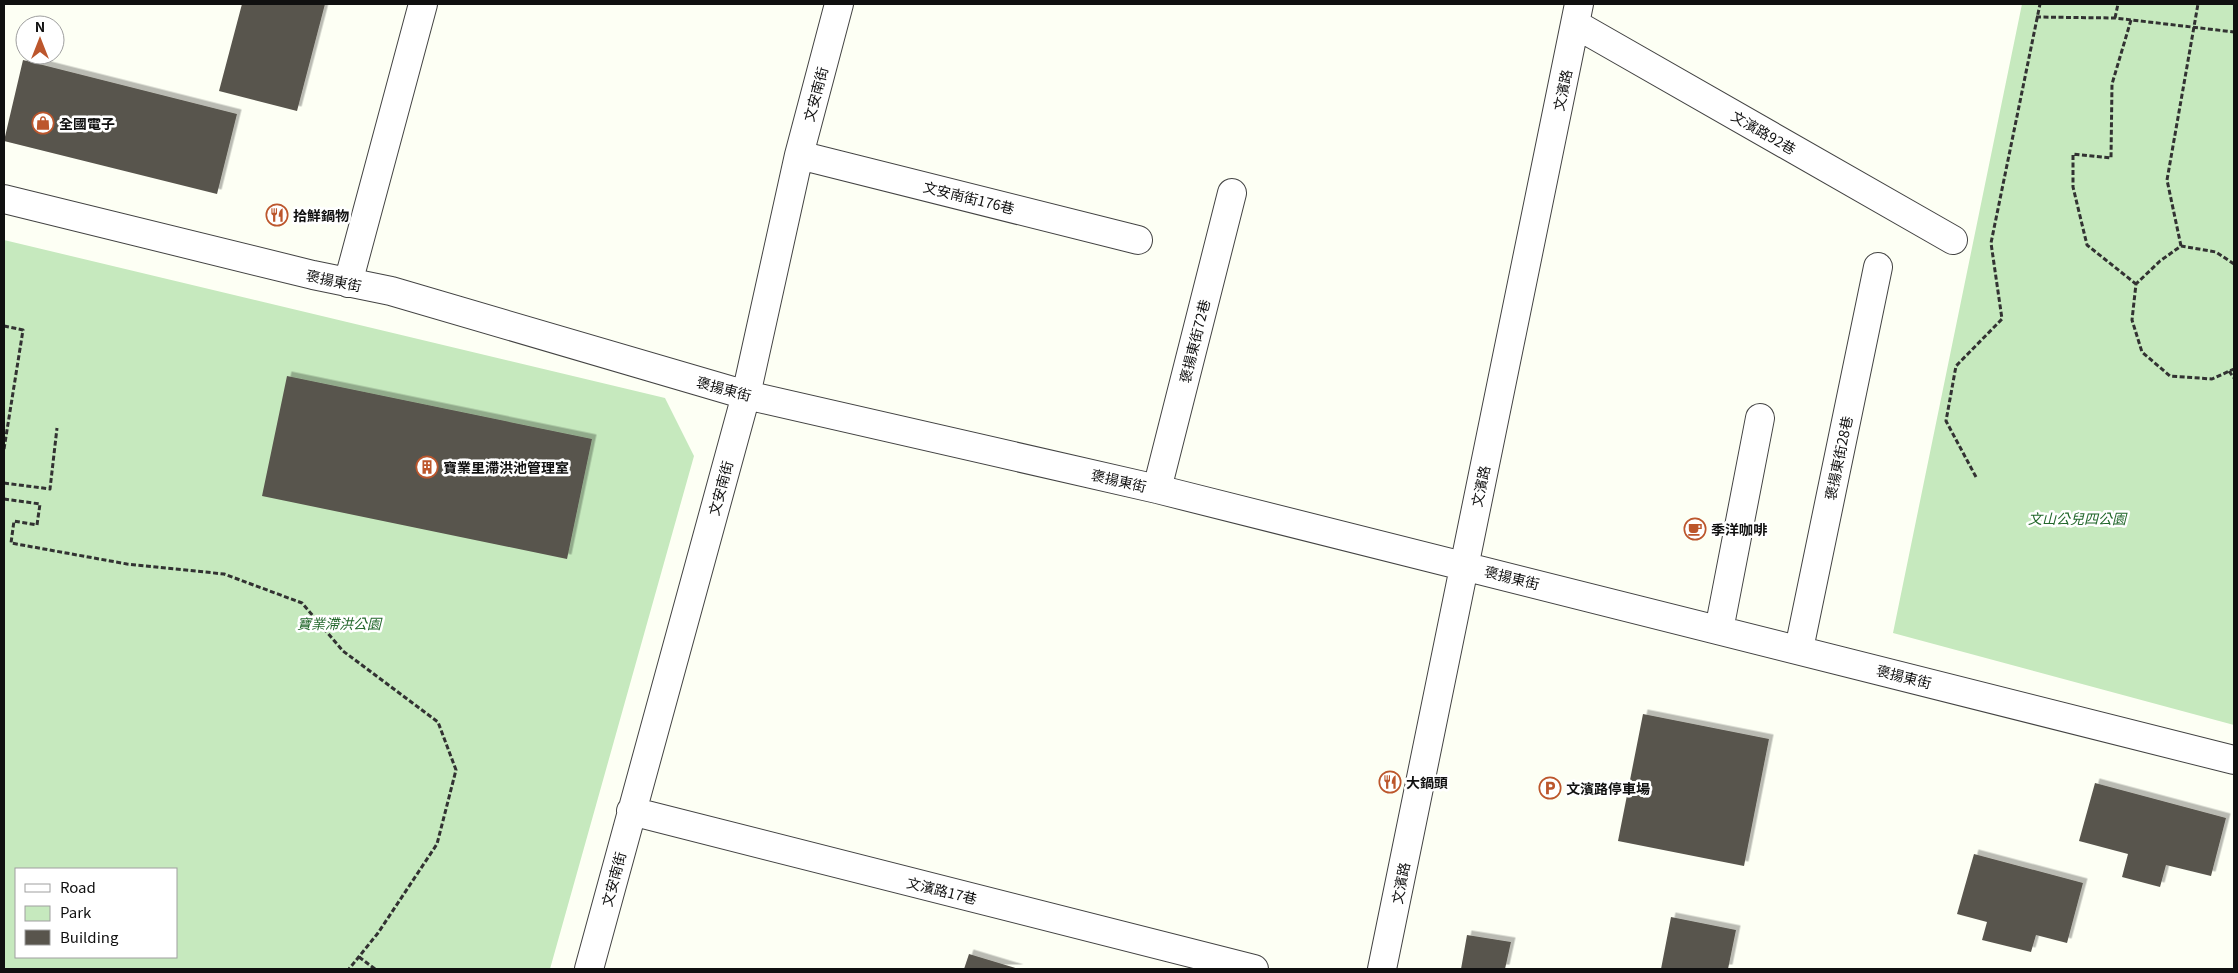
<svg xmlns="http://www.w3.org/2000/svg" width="2238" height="973" font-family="Georgia,'Noto Sans TC',serif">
  <defs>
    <filter id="shadow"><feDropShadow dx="4.5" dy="-4.5" stdDeviation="0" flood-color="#0004"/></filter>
  </defs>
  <rect width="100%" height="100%" fill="#fdfff4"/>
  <path fill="#c6e9be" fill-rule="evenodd" d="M2022,4H2234V725L1893,633Z
    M4,240L665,398L694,456L550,969H4ZM16,869H176V957H16Z"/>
  <path fill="#59554d" filter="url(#shadow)" d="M242,4H325L297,111L219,91Z
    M23,60L237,114L217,194L4,141Z
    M287,376L592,439L567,559L262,496Z
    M1643,714L1769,739L1744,866L1618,841Z
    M2095,783L2226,818L2211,876L2166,865L2160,887L2122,877L2128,854L2079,841Z
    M1974,854L2083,883L2067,943L2036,935L2031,952L1982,940L1987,922L1957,914Z
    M1671,917L1736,930L1728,969H1661Z
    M1467,935L1511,942L1505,969H1461Z
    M969,954L1019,969H964Z"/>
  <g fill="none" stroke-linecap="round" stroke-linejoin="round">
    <g stroke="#434343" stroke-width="30">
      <path id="minor" d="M1575,24L1953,240
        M799,155L1138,240
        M4,199L313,275L391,291L746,395L1157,489L2234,760
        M348,283L423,4
        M1157,489L1232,193
        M1719,630L1760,418
        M1799,649L1878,267
        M631,811L1254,969
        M589,969L746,395L799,155L839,4
        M1382,969L1579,4"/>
    </g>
    <path stroke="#323232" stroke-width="3" stroke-dasharray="5 2.5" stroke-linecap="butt" d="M2036,17L2115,18L2234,32
      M2115,18L2118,4
      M2131,20L2112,84L2111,158L2073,154V187L2087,245L2136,284
      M2181,246L2167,180L2198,4
      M2234,264L2216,252L2181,246L2160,261L2136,284L2132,320L2142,352L2170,376L2212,379L2234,369
      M4,326L23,330L4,449
      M2229,371L2234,378
      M1976,477L1946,421L1956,366L2002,319L1991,243L2040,4
      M4,483L50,489L57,428
      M4,499L40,504L37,525L14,521L11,543L127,564L224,574L302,603L343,651L438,722L456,770L437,844L378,933L349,969
      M359,957L375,969"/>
    <use href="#minor" stroke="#fff" stroke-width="28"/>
  </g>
  <defs>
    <g id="shop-ring" transform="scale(1.125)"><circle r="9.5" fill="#fff" stroke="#bc562c" stroke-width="1.5"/><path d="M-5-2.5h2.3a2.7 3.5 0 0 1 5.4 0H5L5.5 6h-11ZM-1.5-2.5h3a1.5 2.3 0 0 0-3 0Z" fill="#bc562c"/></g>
    <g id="restaurant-ring" transform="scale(1.125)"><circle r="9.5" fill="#fff" stroke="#bc562c" stroke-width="1.5"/><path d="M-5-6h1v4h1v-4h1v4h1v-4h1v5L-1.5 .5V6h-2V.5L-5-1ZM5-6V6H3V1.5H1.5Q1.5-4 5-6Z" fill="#bc562c"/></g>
    <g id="building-ring" transform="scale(1.125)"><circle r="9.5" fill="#fff" stroke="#bc562c" stroke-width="1.5"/><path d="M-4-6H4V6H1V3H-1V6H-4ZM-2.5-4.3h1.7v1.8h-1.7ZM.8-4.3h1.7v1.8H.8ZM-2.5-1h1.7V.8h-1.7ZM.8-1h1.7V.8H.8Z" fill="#bc562c"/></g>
    <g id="cafe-ring" transform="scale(1.125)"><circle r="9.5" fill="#fff" stroke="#bc562c" stroke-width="1.5"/><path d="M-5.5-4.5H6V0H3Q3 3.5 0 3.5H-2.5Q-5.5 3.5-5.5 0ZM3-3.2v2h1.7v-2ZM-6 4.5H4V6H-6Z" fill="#bc562c"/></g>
    <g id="parking-ring" transform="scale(1.125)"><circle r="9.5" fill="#fff" stroke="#bc562c" stroke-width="1.5"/><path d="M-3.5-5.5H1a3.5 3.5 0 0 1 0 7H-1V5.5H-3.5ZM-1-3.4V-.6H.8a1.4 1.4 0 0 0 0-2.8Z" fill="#bc562c"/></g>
  </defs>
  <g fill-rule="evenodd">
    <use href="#shop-ring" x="43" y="123"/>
    <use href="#restaurant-ring" x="277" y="215"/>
    <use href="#building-ring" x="427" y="467"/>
    <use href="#cafe-ring" x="1695" y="529"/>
    <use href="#restaurant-ring" x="1390" y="782"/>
    <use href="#parking-ring" x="1550" y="788"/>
  </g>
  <g text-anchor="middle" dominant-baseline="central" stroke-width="5" stroke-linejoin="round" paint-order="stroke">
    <g font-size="14" fill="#101010" stroke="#fff">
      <text transform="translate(1562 90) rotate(-78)">文濱路</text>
      <text transform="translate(815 94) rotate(-75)">文安南街</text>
      <text transform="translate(1764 132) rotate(30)">文濱路92巷</text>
      <text transform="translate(969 197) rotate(14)">文安南街176巷</text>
      <text transform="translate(334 280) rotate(12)">褒揚東街</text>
      <text transform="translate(1194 341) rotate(-76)">褒揚東街72巷</text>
      <text transform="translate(724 388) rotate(15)">褒揚東街</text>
      <text transform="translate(1838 458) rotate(-78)">褒揚東街28巷</text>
      <text transform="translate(1119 480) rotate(13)">褒揚東街</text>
      <text transform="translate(1480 486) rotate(-78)">文濱路</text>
      <text transform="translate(720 488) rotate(-75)">文安南街</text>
      <text transform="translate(1512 577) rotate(14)">褒揚東街</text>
      <text transform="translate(1904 676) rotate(14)">褒揚東街</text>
      <text transform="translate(613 879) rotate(-75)">文安南街</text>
      <text transform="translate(1400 883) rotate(-79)">文濱路</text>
      <text transform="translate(942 890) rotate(14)">文濱路17巷</text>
    </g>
    <g font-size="14" font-weight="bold" fill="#101010" stroke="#fff" text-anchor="start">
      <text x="59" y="123">全國電子</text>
      <text x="293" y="215">拾鮮鍋物</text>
      <text x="443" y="467">寶業里滯洪池管理室</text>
      <text x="1711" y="529">季洋咖啡</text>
      <text x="1406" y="782">大鍋頭</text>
      <text x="1566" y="788">文濱路停車場</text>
    </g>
    <g font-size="14" font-style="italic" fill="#22672b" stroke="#fff">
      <text x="2077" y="518">文山公兒四公園</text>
      <text x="339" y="623">寶業滯洪公園</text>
    </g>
  </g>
  <rect width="2238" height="973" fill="none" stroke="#101010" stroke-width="10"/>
  <rect x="15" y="868" width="162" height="90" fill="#ffffff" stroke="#9f9f9f"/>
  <rect x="25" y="884" width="25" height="8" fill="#ffffff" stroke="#9f9f9f"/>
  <text x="60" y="893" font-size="15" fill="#101010">Road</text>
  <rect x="25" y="906" width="25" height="15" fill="#c6e9be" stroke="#9f9f9f"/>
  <text x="60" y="918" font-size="15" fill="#101010">Park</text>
  <rect x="25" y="930" width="25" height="15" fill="#59554d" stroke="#9f9f9f"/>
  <text x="60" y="943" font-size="15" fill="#101010">Building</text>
  <g transform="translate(40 40)"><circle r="24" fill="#ffffff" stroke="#9f9f9f"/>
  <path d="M0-4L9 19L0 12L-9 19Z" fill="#bc562c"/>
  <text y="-8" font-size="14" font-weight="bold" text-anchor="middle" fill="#101010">N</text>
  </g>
</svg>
